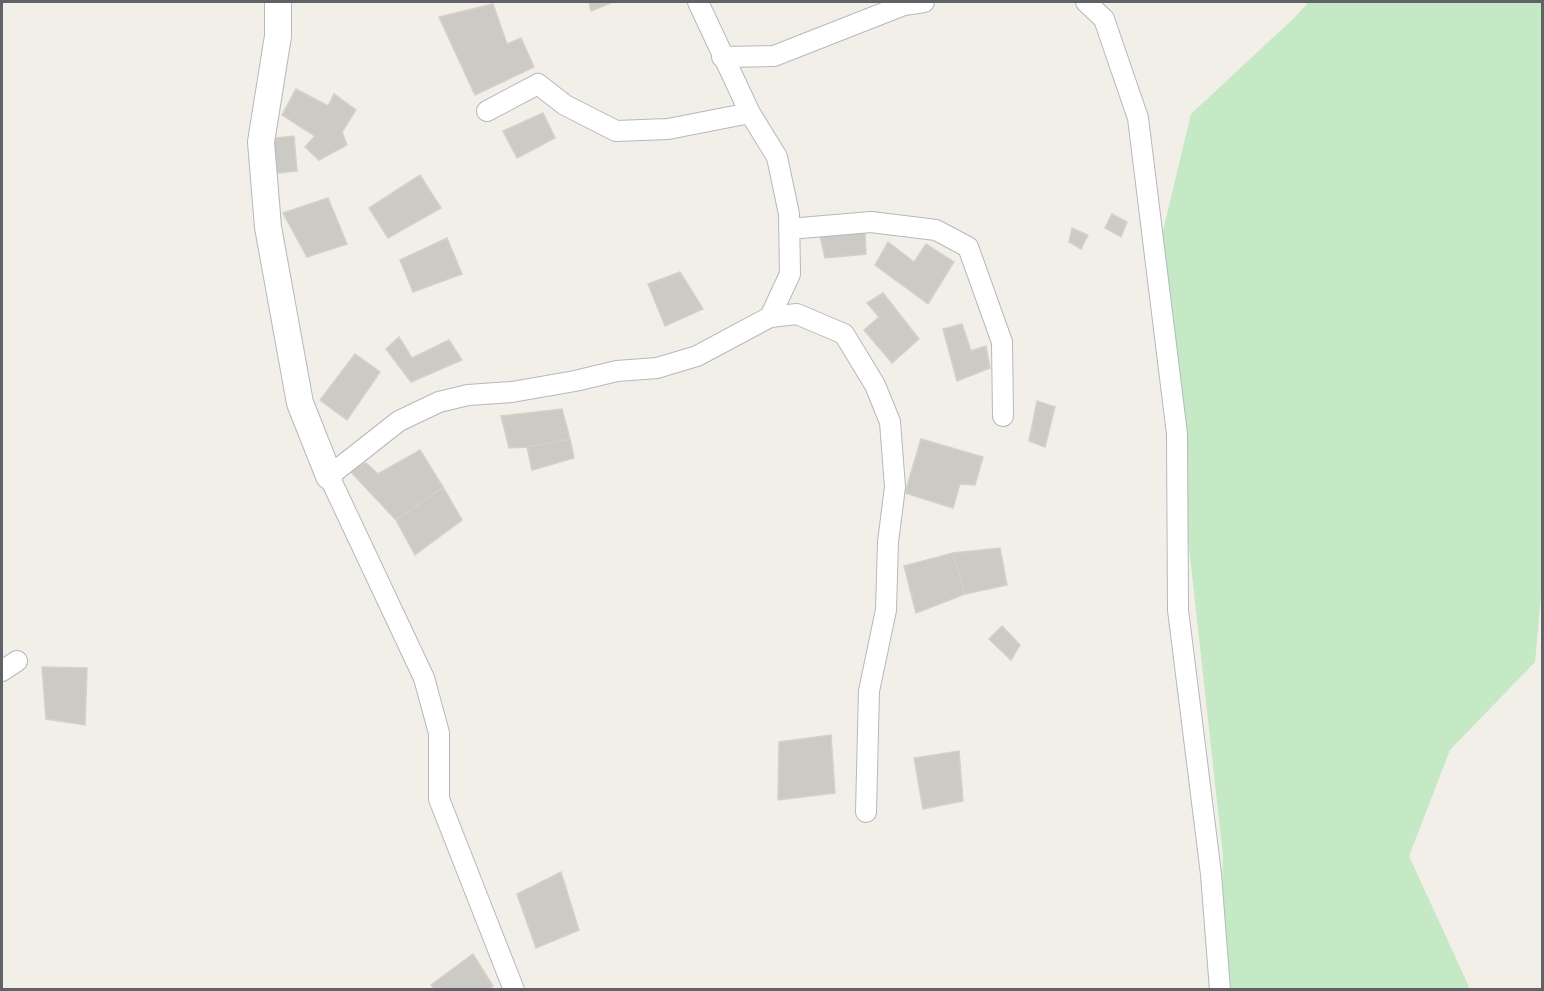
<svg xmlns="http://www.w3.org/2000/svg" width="1544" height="991" font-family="'Sofia Sans Condensed',sans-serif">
  <rect width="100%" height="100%" fill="#f1efe8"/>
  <path fill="#c5e8c5" d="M1309,2H1542V585L1535,662L1450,750L1409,856L1470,989H1220L1223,856L1157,256L1191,114L1294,18Z"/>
  <path fill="#cccac5" stroke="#d6d1c6" stroke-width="1.5" d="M589,2H613L591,11Z
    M493,4L507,44L521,38L534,67L475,95L439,17Z
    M296,89L328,106L334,94L356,110L342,132L347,145L319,160L305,147L315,136L282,115Z
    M543,113L555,138L517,158L503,131Z
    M294,136L297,171L269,174L268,139Z
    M420,175L441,208L388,238L369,208Z
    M328,198L347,244L307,257L283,213Z
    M1112,214L1127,222L1121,237L1105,228Z
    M1072,228L1088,235L1081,249L1069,242Z
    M865,232L866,254L825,258L820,236Z
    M447,238L462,274L413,292L400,260Z
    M888,242L914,262L926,244L954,262L928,304L875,265Z
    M680,272L703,309L665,326L648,284Z
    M883,293L919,339L892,363L864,330L879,317L867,303Z
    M962,324L971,351L986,346L990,368L957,381L943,329Z
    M399,337L412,358L449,340L462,360L411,382L386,349Z
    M355,354L380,372L347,420L320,400Z
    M1037,401L1055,407L1045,447L1029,441Z
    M562,409L570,439L527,447L509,448L501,416Z
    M570,439L574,458L532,470L527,447Z
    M921,439L983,457L975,485L960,484L953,508L905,493Z
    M420,450L443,487L396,520L350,471L366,463L378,474Z
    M443,487L462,520L415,555L396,520Z
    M1000,548L1007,585L965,594L953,553Z
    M953,553L965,594L916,613L904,566Z
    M1002,626L1020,645L1011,660L989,639Z
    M42,667L87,668L85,725L46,719Z
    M831,735L835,793L778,800L779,742Z
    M959,751L963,801L923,809L914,758Z
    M561,872L579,930L536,948L517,894Z
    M473,954L493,986L488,990H435L431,985Z"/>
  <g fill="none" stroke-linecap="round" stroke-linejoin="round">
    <g stroke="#b5b8bc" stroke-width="22">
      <path id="minor" d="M1086,2L1104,19L1138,118L1177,434L1178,610L1211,874L1220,990
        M722,57L774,56L904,5L924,2
        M487,111L538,84L565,105L616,131L668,129L750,113
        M789,229L871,222L936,230L968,247L1002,342L1003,416
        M770,317L797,314L844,334L875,385L890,422L895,487L888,542L886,610L869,691L866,812
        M2,671L17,661
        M514,990L439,799V733L424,678L329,476L399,421L439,402L468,395L512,392L575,381L617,371L657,368L697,356L770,317L790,274L789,214L777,157L750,113L698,2"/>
    </g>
    <g stroke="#b5b8bc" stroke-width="28">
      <path id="tertiary" d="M278,2V36L261,142L268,227L300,403L329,476"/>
    </g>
    <use href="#minor" stroke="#fff" stroke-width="20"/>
    <use href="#tertiary" stroke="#fff" stroke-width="26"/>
  </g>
  <rect width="1544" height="991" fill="none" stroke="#5f6368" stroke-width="6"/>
</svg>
